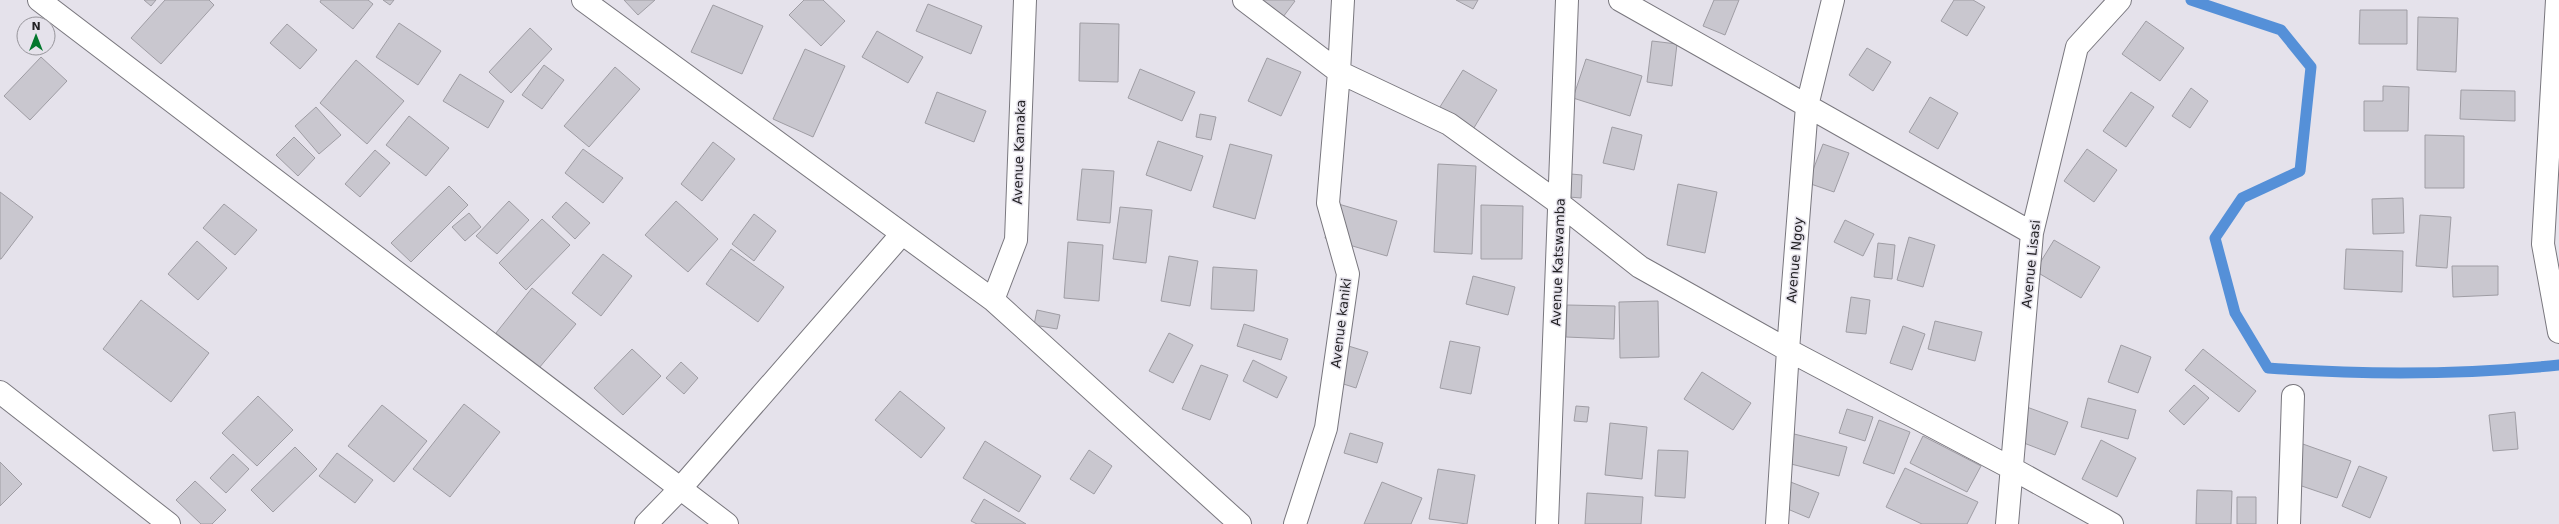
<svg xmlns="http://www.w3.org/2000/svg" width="2559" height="524" font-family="'DejaVu Sans',sans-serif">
  <rect width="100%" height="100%" fill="#e5e2eb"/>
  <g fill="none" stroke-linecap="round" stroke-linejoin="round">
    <path stroke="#5590d8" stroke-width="11" d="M2191,0L2281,30L2311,67L2300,171L2242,198L2215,238L2235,313L2268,368C2365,375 2462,375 2559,365"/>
  </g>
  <path fill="#c9c7cf" stroke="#9f9da4" d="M144,0H156L151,6Z
    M165,0H209L214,5L161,64L131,38Z
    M321,0H368L373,4L353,29L320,2Z
    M383,0H394L390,5Z
    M624,0H655L638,15Z
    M804,0H823L845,21L821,46L789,15Z
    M1261,0H1293L1295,1L1283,17Z
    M1456,0H1478L1473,9Z
    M1714,0H1739L1725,35L1703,26Z
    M1954,0H1973L1985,7L1967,36L1941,21Z
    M928,4L982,26L971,54L916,31Z
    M713,5L763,26L742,74L691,52Z
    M2360,10H2407V44H2359Z
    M2418,17L2458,18L2456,72L2417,70Z
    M2146,21L2184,48L2160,81L2122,54Z
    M399,23L441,51L418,85L376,57Z
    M1080,23L1119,24L1118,82L1079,81Z
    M287,24L317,50L300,69L270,43Z
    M530,28L552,49L511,93L489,72Z
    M877,31L923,57L908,83L862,57Z
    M1652,41L1677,44L1672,86L1647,82Z
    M1867,48L1891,62L1873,91L1849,75Z
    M805,49L845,66L813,137L773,119Z
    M41,57L67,81L30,120L4,96Z
    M1267,58L1301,72L1281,116L1248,101Z
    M1586,59L1642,76L1630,116L1573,98Z
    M356,60L404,101L367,144L320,103Z
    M544,65L564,80L542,109L522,95Z
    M615,67L640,89L589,147L564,126Z
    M1140,69L1195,92L1182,121L1128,98Z
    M1463,70L1497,90L1472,131L1438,110Z
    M460,74L504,101L488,128L443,101Z
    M2383,86L2409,87L2408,131H2364V101H2383Z
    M2191,88L2208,101L2190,128L2172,116Z
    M2461,90L2515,91V121L2460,119Z
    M937,92L986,111L974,142L925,123Z
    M2131,92L2154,107L2126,147L2103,131Z
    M1930,97L1958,113L1938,149L1909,132Z
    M316,107L341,135L319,154L295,126Z
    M1200,114L1216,117L1211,140L1196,137Z
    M409,116L449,148L426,176L386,145Z
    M1612,127L1642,135L1634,170L1603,163Z
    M2425,135L2464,136V188H2425Z
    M294,137L315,158L298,176L276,155Z
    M1158,141L1203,156L1191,191L1146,175Z
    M713,142L735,159L702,201L681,184Z
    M1230,144L1272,155L1255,219L1213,207Z
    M1823,144L1849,153L1834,192L1808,183Z
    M583,149L623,178L603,203L565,173Z
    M2087,149L2117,170L2094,202L2064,181Z
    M375,150L390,163L360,197L345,184Z
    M1438,164L1476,166L1472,254L1434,252Z
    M1082,169L1114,171L1110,223L1077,220Z
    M1571,174L1582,175L1581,198L1569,197Z
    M1678,184L1717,192L1705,253L1667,245Z
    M449,186L468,205L411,262L391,243Z
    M0,192L33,217L1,259H0Z
    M2403,198L2404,233L2373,234L2372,199Z
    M509,201L529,220L497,254L476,236Z
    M676,201L718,239L688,272L645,235Z
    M566,202L590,223L575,239L552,217Z
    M1335,203L1397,221L1387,256L1325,238Z
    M224,204L257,230L235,255L203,228Z
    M1481,205L1523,206L1522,259H1481Z
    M1120,207L1152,210L1146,263L1113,259Z
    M469,213L481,227L465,241L452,227Z
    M754,214L776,231L754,261L732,244Z
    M2420,215L2451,217L2447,268L2416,266Z
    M542,219L570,245L526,290L499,263Z
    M1845,220L1874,234L1863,256L1834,242Z
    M1909,237L1935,245L1923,287L1897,280Z
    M2054,240L2100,267L2081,298L2035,271Z
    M197,241L227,268L198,300L168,274Z
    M1068,242L1103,245L1099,301L1064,298Z
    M1878,243L1895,245L1892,279L1874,277Z
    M731,249L784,287L758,322L706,284Z
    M2346,249L2403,251L2402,292L2344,289Z
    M603,254L632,276L601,316L572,293Z
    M1169,256L1198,261L1190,306L1161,301Z
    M2452,266H2498V295L2453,297Z
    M1213,267L1257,270L1254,311L1211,309Z
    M1473,276L1515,287L1508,315L1466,304Z
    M532,288L576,324L539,368L496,333Z
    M1851,297L1870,300L1866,334L1846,332Z
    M141,300L209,353L171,402L103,349Z
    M1658,301L1659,357L1620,358L1619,302Z
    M1567,305L1615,306L1614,339L1566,337Z
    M1037,310L1060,315L1057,329L1034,325Z
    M1935,321L1982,332L1975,361L1928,349Z
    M1244,324L1288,339L1281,360L1237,346Z
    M1903,326L1925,334L1912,370L1890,363Z
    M1169,333L1193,345L1173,383L1149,371Z
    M1450,341L1480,347L1471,394L1440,388Z
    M1342,344L1368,352L1356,388L1331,380Z
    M2121,345L2151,357L2138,393L2108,382Z
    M632,349L661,376L623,415L594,388Z
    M2203,349L2256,391L2239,412L2185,370Z
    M1253,360L1287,377L1277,398L1243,381Z
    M681,362L698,378L684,394L666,378Z
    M1201,365L1228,375L1210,420L1182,409Z
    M1702,372L1751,403L1733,430L1684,399Z
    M2194,385L2209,398L2184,425L2169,411Z
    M900,391L945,428L921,458L875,420Z
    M258,396L293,430L257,466L222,433Z
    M2088,398L2136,410L2128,439L2081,427Z
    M464,404L500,432L450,497L413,469Z
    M382,405L427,441L394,482L348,446Z
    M1576,406L1589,407L1587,422L1574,421Z
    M2024,406L2068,422L2055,455L2011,438Z
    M1847,409L1873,417L1865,441L1839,433Z
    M2515,412L2518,449L2493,451L2489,415Z
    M1879,420L1910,432L1894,474L1863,463Z
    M1610,423L1647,427L1642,479L1605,475Z
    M1786,432L1847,447L1839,476L1779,461Z
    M1350,433L1383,443L1377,463L1344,453Z
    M1923,436L1981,466L1967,492L1910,463Z
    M2101,440L2136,458L2117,497L2082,479Z
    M985,441L1041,476L1019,512L963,478Z
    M2300,443L2351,461L2337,498L2287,481Z
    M295,447L317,469L273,512L251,490Z
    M1089,450L1112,466L1094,494L1070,479Z
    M1658,450L1688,451L1685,498L1655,496Z
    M337,453L373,480L355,503L319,476Z
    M233,454L249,469L226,493L210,478Z
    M0,462L22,484L0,506Z
    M2359,466L2387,477L2370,518L2342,506Z
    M1905,468L1978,502L1967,524H1922L1886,507Z
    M1438,469L1475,475L1467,524L1429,519Z
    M195,481L226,510L212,524H201L176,500Z
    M1788,481L1819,493L1809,518L1778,505Z
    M1382,482L1422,498L1411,524H1364Z
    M2197,490L2232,491L2231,524H2196Z
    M1587,493L1643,497L1641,524H1585Z
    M2237,497H2256V524H2237Z
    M984,499L1026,524H977L971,521Z"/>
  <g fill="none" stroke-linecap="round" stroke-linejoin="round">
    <g stroke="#79777e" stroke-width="24">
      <path id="street" d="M39,0L727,524
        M583,0L993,300L1240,524
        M1244,0L1339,72L1449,124L1560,204L1640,267L1788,350L2013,469L2112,524
        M1620,0L2032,233
        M2557,0L2543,244L2559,332
        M993,300L1016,240L1025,0
        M646,524L679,490L901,235
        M1295,524L1326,428L1348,274L1328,203L1339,72L1343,0
        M1547,524L1567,0
        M1777,524L1788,350L1807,106L1833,0
        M2007,524L2032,233L2077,47L2120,0
        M2289,524L2293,396"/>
    </g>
    <g stroke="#79777e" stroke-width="24">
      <path id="secondary" d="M0,392L169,524"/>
    </g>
    <use href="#street" stroke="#fff" stroke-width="22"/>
    <use href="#secondary" stroke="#fff" stroke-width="22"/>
  </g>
  <g text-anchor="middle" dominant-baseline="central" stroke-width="3" stroke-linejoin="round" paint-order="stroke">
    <g font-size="13" fill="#222124" stroke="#e5e2eb">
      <text transform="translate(1019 152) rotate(-88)">Avenue Kamaka</text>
      <text transform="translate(1795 260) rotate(-85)">Avenue Ngoy</text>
      <text transform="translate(1558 262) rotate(-88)">Avenue Katswamba</text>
      <text transform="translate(2031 264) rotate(-84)">Avenue Lisasi</text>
      <text transform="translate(1341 323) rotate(-83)">Avenue kaniki</text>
    </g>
  </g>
  <g transform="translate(36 36)"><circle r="19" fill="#e5e2eb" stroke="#97959b"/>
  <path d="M0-3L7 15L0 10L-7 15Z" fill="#03772d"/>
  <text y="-6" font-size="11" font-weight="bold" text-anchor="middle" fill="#222124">N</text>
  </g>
</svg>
